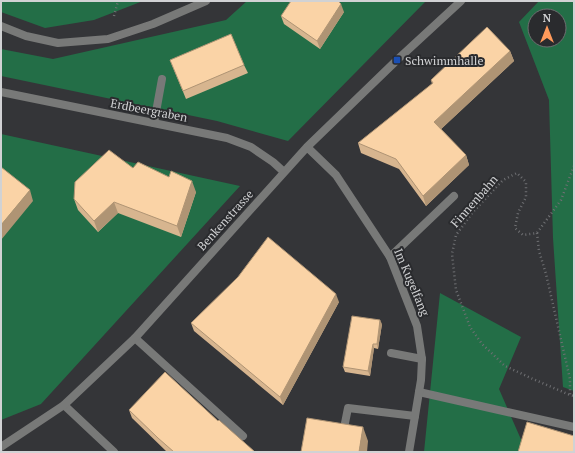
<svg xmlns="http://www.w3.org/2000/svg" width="575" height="453" font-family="'PT Serif',serif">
  <rect width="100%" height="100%" fill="#343538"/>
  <path fill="#236e47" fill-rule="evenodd" d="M1,1H143L94,20L45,28L1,12Z
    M247,1H426L288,141L217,121L1,76V49L53,59L226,20Z
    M539,1H574V391L563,387L553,238L549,100L519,22ZM535,16H559V40H535Z
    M1,134L240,186L41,404L1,420Z
    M440,293L521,337L499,389L523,444L520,452H424Z"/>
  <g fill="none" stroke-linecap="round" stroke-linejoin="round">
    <path stroke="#6f7073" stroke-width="2.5" stroke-dasharray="1 3" stroke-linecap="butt" d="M114,16L118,1
      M574,166L561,200L537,233L523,235L515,228L518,213L526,197V182L517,173L503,180L473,212L456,235L452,254L456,290L470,327L482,344L505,366L533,379L570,395L574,396
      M537,233L539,251L546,274L570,379V395"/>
    <path stroke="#787978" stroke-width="8" d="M154,123L162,79
      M390,257L454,196
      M135,338L243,436
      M391,353L422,359
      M419,392L574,427
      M64,405L114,452
      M345,423L348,408L415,416"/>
    <path stroke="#787978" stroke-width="8" d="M1,26L26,36L58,43L108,39L153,24L206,1
      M1,92L227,138L251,147L273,162L284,172
      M307,147L336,175L390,257L417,326L422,359L421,380L409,452
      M1,447L64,405L135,338L307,147L397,60L461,1"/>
  </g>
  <path fill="#d7b58f" d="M344,12L320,49L284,24L281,16Z
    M510,51L514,61L441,129L466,155L469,165L426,206L399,169L361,153L358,143L432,84L431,80Z
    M170,60L244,65L248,73L186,99Z
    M133,168L196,192L181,237L118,213L98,232L78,210L74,199Z
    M339,302L283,405L194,331L191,323Z
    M382,324L378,349L374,348L370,376L345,372L343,367Z
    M129,410L218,421L255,452H167L132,418Z"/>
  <path fill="#af9474" d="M341,4L344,12L320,49L317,41Z
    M510,51L514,61L438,132L434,122Z
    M466,155L469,165L426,206L423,196Z
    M192,181L196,192L181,237L177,226Z
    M30,190L33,201L1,240V225Z
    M114,202L118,213L98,232L94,221Z
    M336,294L339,302L283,405L280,397Z
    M380,320L382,324L378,349L377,344Z
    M373,344L374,348L370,376L368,371Z
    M363,427L368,441L367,452H359Z"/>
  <path fill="#fad3a6" stroke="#af9474" d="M291,1H338L341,4L317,41L281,16Z
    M487,27L510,51L434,122L466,155L423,196L396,159L358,143L433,83L431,80Z
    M231,34L244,65L183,91L170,60Z
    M109,150L133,168L138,162L169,177L171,171L192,181L177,226L114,202L94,221L74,199L75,182Z
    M1,167L30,190L1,225Z
    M268,237L336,294L280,397L191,323L238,277Z
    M352,316L380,320L377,344H373L368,371L343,367Z
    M165,372L218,421L219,420L255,452H174L158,438L129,410Z
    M307,418L363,427L359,452H301Z
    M527,422L574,436V452H518Z"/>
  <rect fill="#1a4fb4" stroke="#2a2b2e" stroke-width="1.5" x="393" y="56" width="8" height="8" rx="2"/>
  <g text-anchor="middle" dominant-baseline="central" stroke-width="4" stroke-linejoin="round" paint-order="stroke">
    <g font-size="12" fill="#d1d2d4" stroke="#2a2b2e" text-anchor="start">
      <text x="405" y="60">Schwimmhalle</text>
    </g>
    <g font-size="12" fill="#d1d2d4" stroke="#2a2b2e">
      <text transform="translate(149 110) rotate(11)">Erdbeergraben</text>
      <text transform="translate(474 201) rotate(-49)">Finnenbahn</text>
      <text transform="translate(225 220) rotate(-48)">Benkenstrasse</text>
      <text transform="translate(412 282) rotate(67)">Im Kugelfang</text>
    </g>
  </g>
  <rect width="575" height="453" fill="none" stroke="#d1d2d4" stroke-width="4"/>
  <g transform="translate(547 28)"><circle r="19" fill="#2a2b2e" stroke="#6d6e70"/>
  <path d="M0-3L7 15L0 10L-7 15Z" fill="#ff9a5b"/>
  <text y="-6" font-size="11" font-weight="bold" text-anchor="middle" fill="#d1d2d4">N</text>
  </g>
</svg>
